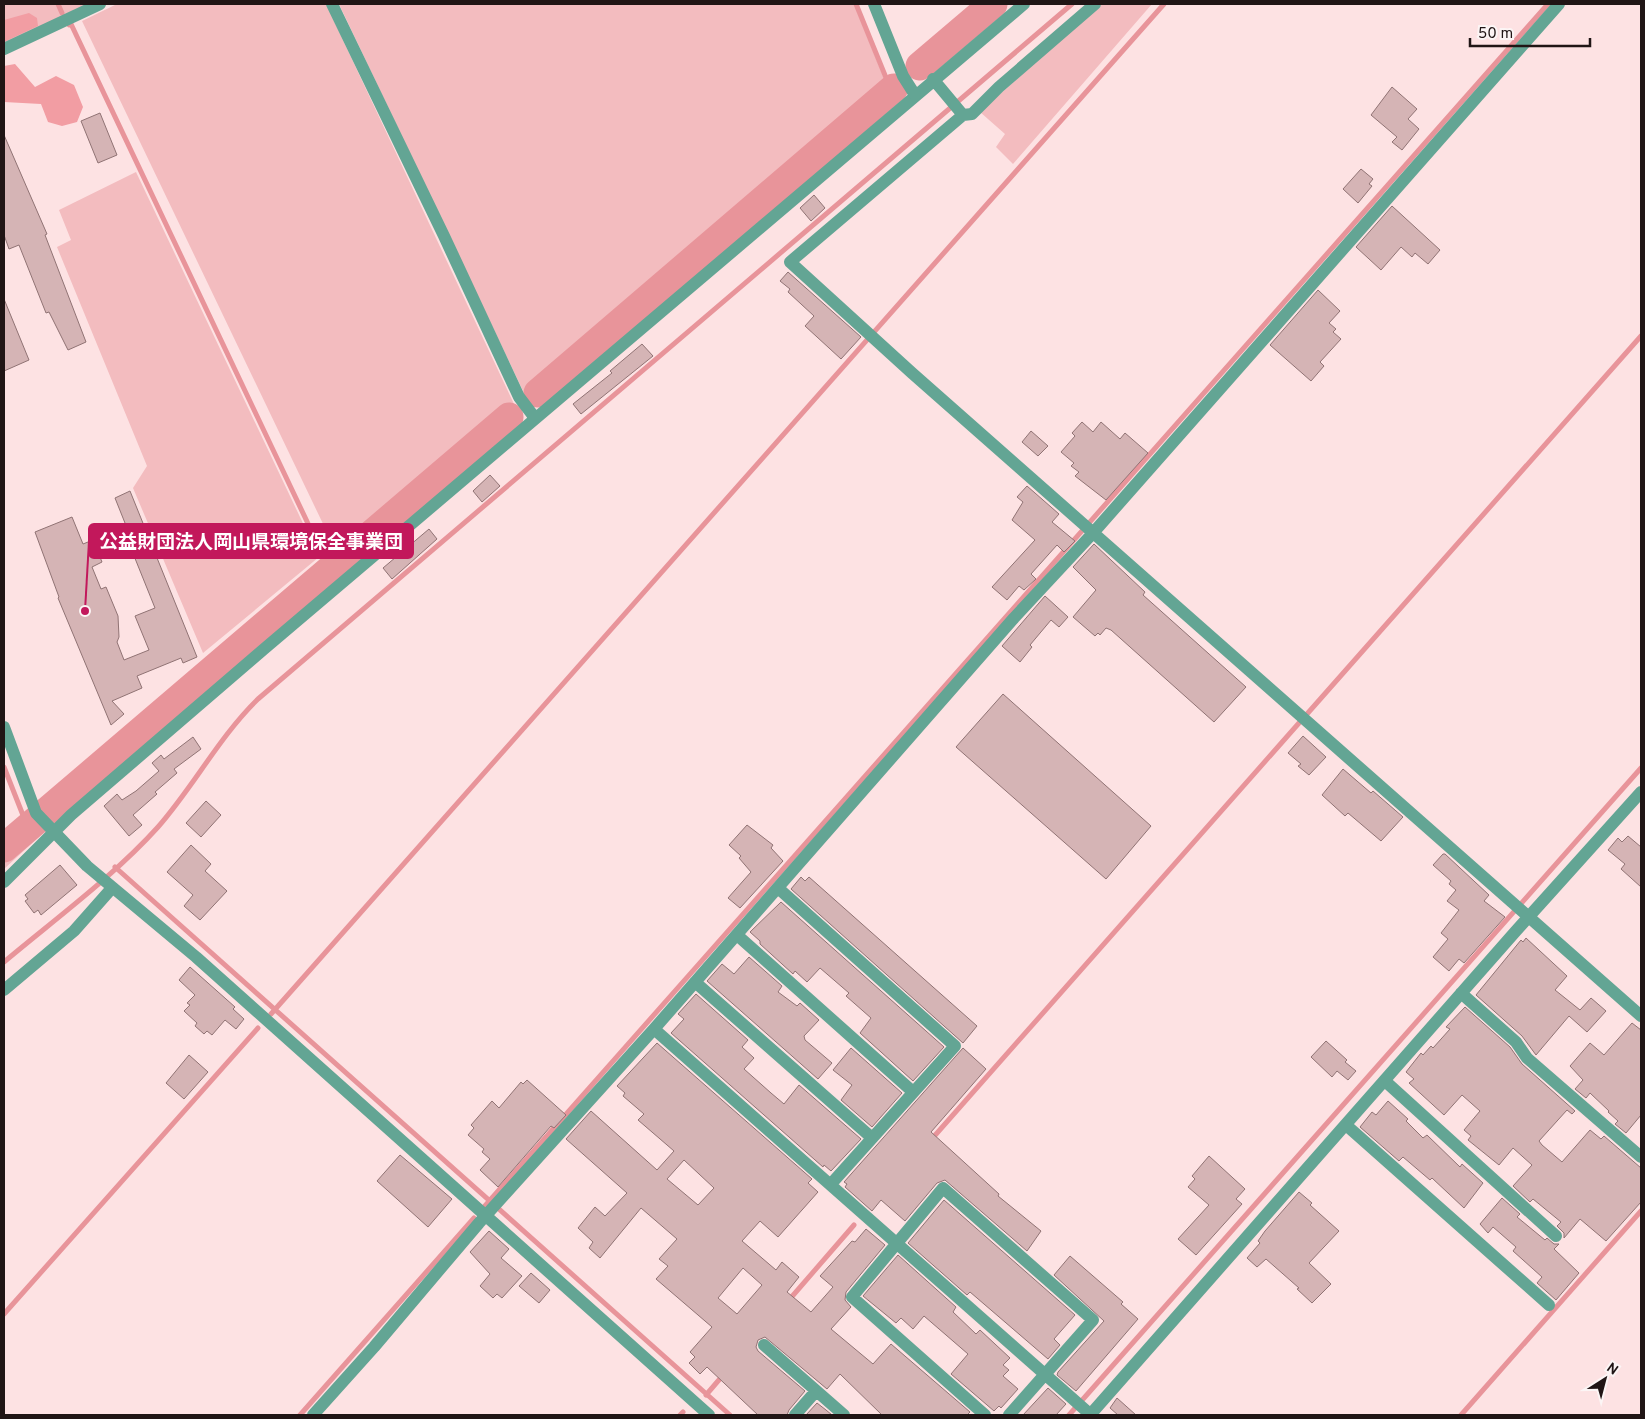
<svg xmlns="http://www.w3.org/2000/svg" width="1645" height="1419" font-family="Overpass,'Noto Sans JP',sans-serif">
  <rect width="100%" height="100%" fill="#fde2e3"/>
  <path fill="#f3bcbf" d="M4,4H88L4,43Z
    M117,4H326L514,404L337,553L82,21Z
    M339,4H854L887,86L524,393Z
    M1101,4H1152L1013,164L996,147L1005,134L980,112Z
    M136,172L319,557L203,653L133,488L147,466L57,247L71,240L59,210Z
    M35,832L40,836L4,869V859Z"/>
  <path fill="#f29da3" d="M29,13L37,18L38,26L4,42V20Z
    M15,64L35,87L56,76L74,85L83,107L77,122L62,126L48,122L41,104L4,102V66Z"/>
  <g fill="none" stroke-linecap="round" stroke-linejoin="round">
    <path stroke="#e8949a" stroke-width="5" d="M58,4L62,13
      M856,4L891,90
      M69,25L71,24L330,570
      M1307,714L1641,336
      M4,767L28,828
      M115,867L730,1415
      M4,962C54,920 115,875 158,827C194,786 219,737 258,699L1072,4
      M271,1014L1164,4
      M930,1141L1299,723
      M484,1207L1548,4
      M789,1300L854,1225
      M4,1314L258,1028
      M706,1395L724,1374
      M300,1415L474,1218
      M680,1415L683,1412
      M1069,1415L1641,768
      M1461,1415L1641,1211"/>
    <path stroke="#e8949a" stroke-width="29" d="M920,66L993,4
      M538,393L894,88
      M4,848L509,417"/>
  </g>
  <path fill="#d5b4b5" stroke="#907374" fill-rule="evenodd" d="M1392,87L1417,109L1408,119L1419,129L1402,150L1392,142L1397,137L1371,115Z
    M100,113L117,155L98,163L81,121Z
    M4,135L47,234L45,235L86,342L68,350L49,312L46,313L19,245L9,249L4,235Z
    M1361,169L1373,179L1369,184L1372,186L1358,203L1343,189Z
    M814,195L825,208L811,221L800,208Z
    M1392,206L1440,250L1428,264L1415,253L1412,257L1401,247L1381,270L1356,247Z
    M788,272L861,337L841,359L805,326L814,316L788,292L790,289L780,281Z
    M1318,290L1340,311L1329,323L1336,329L1333,332L1341,339L1320,362L1324,366L1311,381L1270,345Z
    M4,299L29,360L4,371Z
    M642,344L653,356L581,414L573,404L612,373L610,371Z
    M1082,422L1093,432L1101,422L1120,439L1125,433L1148,453L1106,500L1075,476L1079,472L1071,466L1074,463L1061,452L1075,436L1072,433Z
    M1031,431L1048,446L1038,456L1022,442Z
    M490,475L500,486L482,502L473,491Z
    M1027,486L1059,514L1052,522L1075,541L1064,552L1057,545L1031,574L1036,579L1024,590L1019,586L1007,600L992,587L1035,540L1012,520L1023,502L1017,497Z
    M130,491L197,657L183,663L181,658L137,676L142,688L112,701L124,714L111,725L58,598L59,597L35,532L72,517L83,544L93,540L102,562L92,567L101,589L106,587L118,616L119,637L117,642L124,660L149,650L135,616L155,608L128,541L127,534L129,533L115,498Z
    M429,529L437,539L392,579L383,568Z
    M1094,544L1145,592L1143,595L1246,687L1214,722L1111,630L1106,628L1100,635L1098,633L1095,636L1073,617L1096,590L1073,567Z
    M1045,596L1068,617L1059,627L1051,620L1030,645L1032,647L1020,662L1002,646Z
    M1003,694L1151,826L1106,879L956,747Z
    M1303,736L1326,757L1309,775L1298,766L1301,764L1288,753Z
    M193,737L201,749L174,769L177,773L155,792L157,794L133,815L142,825L129,836L104,806L117,794L122,800L136,791L159,771L152,763L161,755L164,759Z
    M1343,769L1371,793L1373,791L1403,817L1381,841L1348,813L1345,816L1322,795Z
    M206,801L221,815L201,837L186,823Z
    M747,825L773,845L771,848L783,861L740,908L728,898L751,872L739,858L741,856L729,845Z
    M1628,836L1641,847V887L1621,869L1625,864L1608,850L1618,838L1622,842Z
    M191,845L211,864L205,871L227,891L200,920L184,906L193,895L167,872Z
    M1443,854H1445L1489,895L1484,901L1505,917L1464,963L1459,959L1449,971L1433,957L1448,939L1441,933L1459,910L1447,901L1456,890L1449,884L1451,881L1433,865Z
    M60,865L77,885L41,915L38,910L34,913L25,901L28,899L25,895Z
    M801,877L805,881L809,877L977,1026L963,1043L791,889Z
    M781,902L944,1047L913,1081L860,1033L871,1018L846,996L849,993L820,968L807,982L795,971L793,974L760,944V941L750,932Z
    M1526,938L1567,976L1555,990L1580,1010L1591,998L1606,1011L1587,1032L1569,1016L1536,1055L1522,1036L1476,995L1521,940L1523,942Z
    M749,957L782,986L778,992L797,1006L800,1003L819,1020L804,1036L805,1040L832,1063L818,1079L707,981L722,964L734,974Z
    M190,967L235,1007L233,1009L244,1019L236,1029L225,1020L212,1035L207,1031L204,1034L195,1026L197,1023L184,1011L190,1005L187,1003L195,995L179,980Z
    M696,994L748,1040L742,1047L754,1058L744,1069L771,1093L784,1104L799,1085L861,1139L831,1171L824,1165L823,1167L671,1033L684,1019L678,1014Z
    M1465,1007L1510,1047L1522,1064L1575,1111L1572,1114L1567,1110L1539,1141L1542,1145L1562,1162L1590,1130L1601,1139L1604,1136L1641,1168V1202L1606,1241L1580,1219L1564,1238V1233L1557,1226L1561,1222L1533,1199L1530,1202L1513,1186L1532,1165L1513,1148L1499,1165L1468,1140L1471,1136L1464,1130L1480,1111L1462,1095L1444,1115L1409,1083L1414,1079L1406,1072L1421,1053L1423,1055L1431,1046L1433,1048L1450,1029L1446,1027Z
    M1632,1023L1641,1030V1115L1626,1133L1615,1124L1618,1121L1608,1112L1609,1111L1590,1093L1586,1098L1575,1089L1583,1080L1570,1066L1590,1043L1604,1055Z
    M1326,1041L1347,1060L1345,1062L1356,1071L1348,1080L1337,1071L1332,1077L1311,1057Z
    M657,1043L812,1179L808,1183L818,1192L778,1237L760,1221L742,1241L776,1270L782,1262L799,1277L787,1292L811,1312L833,1287L820,1276L852,1241L855,1242L866,1229L885,1245L846,1292L845,1300L851,1307L831,1329L873,1364L891,1344L970,1412L967,1415H882L840,1374L827,1389L765,1337L758,1340L756,1347L758,1351L805,1391L789,1410L787,1415H758L707,1367L700,1374L689,1363L695,1357L690,1352L712,1327L656,1279L668,1266L659,1259L677,1239L641,1208L600,1258L589,1248L593,1242L578,1228L595,1207L605,1216L627,1193L566,1139L591,1111L657,1170L674,1151L638,1120L644,1114L623,1096L625,1093L617,1086ZM684,1160L714,1188L698,1205L667,1179ZM743,1268L762,1285L737,1314L718,1298Z
    M851,1048L902,1093L872,1127L841,1100L852,1085L833,1070Z
    M963,1048L986,1069L931,1132L999,1194L998,1196L1041,1231L1027,1251L945,1180L937,1183L905,1221L881,1200L872,1211L845,1187L847,1184L844,1182Z
    M189,1055L208,1072L184,1099L166,1083Z
    M527,1080L566,1115L554,1128L551,1126L498,1187L480,1170L490,1159L482,1152L484,1149L468,1135L474,1128L471,1125L492,1101L499,1108L521,1082L523,1084Z
    M1388,1101L1408,1119L1406,1121L1423,1138L1427,1135L1460,1167L1462,1164L1483,1183L1464,1208L1432,1178L1430,1180L1403,1157L1399,1161L1360,1127L1372,1112L1376,1115Z
    M400,1155L452,1199L428,1227L377,1181Z
    M1209,1156L1245,1189L1236,1199L1242,1204L1196,1255L1178,1239L1209,1205L1188,1187L1195,1179L1192,1176Z
    M1299,1192L1312,1203L1310,1205L1339,1231L1309,1263L1331,1284L1312,1303L1297,1289L1299,1288L1266,1259L1257,1267L1247,1258L1260,1243L1258,1241L1265,1231Z
    M1502,1198L1520,1214L1517,1217L1545,1240L1547,1238L1554,1244H1559L1554,1249L1579,1273L1556,1300L1537,1283L1542,1277L1513,1251L1516,1247L1493,1227L1488,1233L1480,1224Z
    M944,1200L1075,1315L1054,1339L1060,1345L1048,1359L970,1292L967,1295L908,1243Z
    M489,1231L509,1249L501,1258L522,1276L502,1298L497,1294L493,1298L480,1286L490,1274L470,1252Z
    M898,1255L956,1307L953,1312L976,1334L980,1330L1010,1358L1003,1365L1009,1370L1003,1376L1018,1389L1001,1408L999,1406L994,1411L951,1374L968,1354L924,1316L913,1329L901,1318L896,1323L863,1296Z
    M1070,1256L1123,1302L1121,1304L1138,1319L1076,1391L1057,1375L1058,1372L1104,1321L1054,1275Z
    M531,1273L550,1290L539,1303L519,1286Z
    M1048,1388L1066,1404L1056,1415H1023Z
    M1117,1398L1136,1415H1118L1110,1408Z
    M817,1403L826,1410L832,1415H806Z"/>
  <g fill="none" stroke-linecap="round" stroke-linejoin="round">
    <path stroke="#63a594" stroke-width="12" d="M332,4L444,236L519,397L535,418
      M1095,4L999,87L972,114L963,115L790,262L912,373L1641,1016
      M4,49L100,4
      M933,79L963,115
      M4,727L36,813L87,866L196,957L709,1415
      M4,882L71,815L264,649L1024,4
      M778,888L955,1046L831,1184
      M737,935L912,1091
      M695,982L871,1137
      M4,990L74,931L112,888
      M1461,993L1516,1042L1527,1058L1641,1157
      M654,1029L1091,1415
      M1385,1081L1556,1236
      M1346,1125L1549,1305
      M764,1345L844,1415
      M313,1415L374,1347L479,1223L654,1029L1014,618L1093,533L1559,4
      M795,1415L816,1391
      M985,1415L852,1297L943,1188L1093,1320L1009,1415
      M1090,1415L1515,932L1641,792"/>
    <path stroke="#63a594" stroke-width="12" d="M874,4L903,76L915,95"/>
  </g>
  <path fill="none" stroke="#c2185b" stroke-width="2" d="M85 611L89 541"/>
  <circle fill="#c2185b" stroke="#fcf5f5" stroke-width="2" cx="85" cy="611" r="5"/>
  <rect fill="#c2185b" stroke="#c2185b" stroke-width="2" x="89" y="524" width="324" height="34" rx="5"/>
  <g font-size="19" text-anchor="middle" font-weight="bold" fill="#fff">
    <text x="251" y="548">公益財団法人岡山県環境保全事業団</text>
  </g>
  <rect width="1645" height="1419" fill="none" stroke="#201515" stroke-width="10"/>
  <g transform="translate(1605 1379) rotate(36)" stroke="#fcf5f5" stroke-width="4" paint-order="stroke">
  <path d="M0-4L9 19L0 12L-9 19Z" fill="#201515"/>
  <text y="-8" font-size="14" font-weight="bold" text-anchor="middle" fill="#201515">N</text>
  </g>
  <path d="M1470 38v8h120v-8" fill="none" stroke="#201515" stroke-width="2.5"/>
  <text x="1478" y="38" font-size="15" fill="#201515" stroke="#fcf5f5" stroke-width="4" paint-order="stroke">50 m</text>
</svg>
